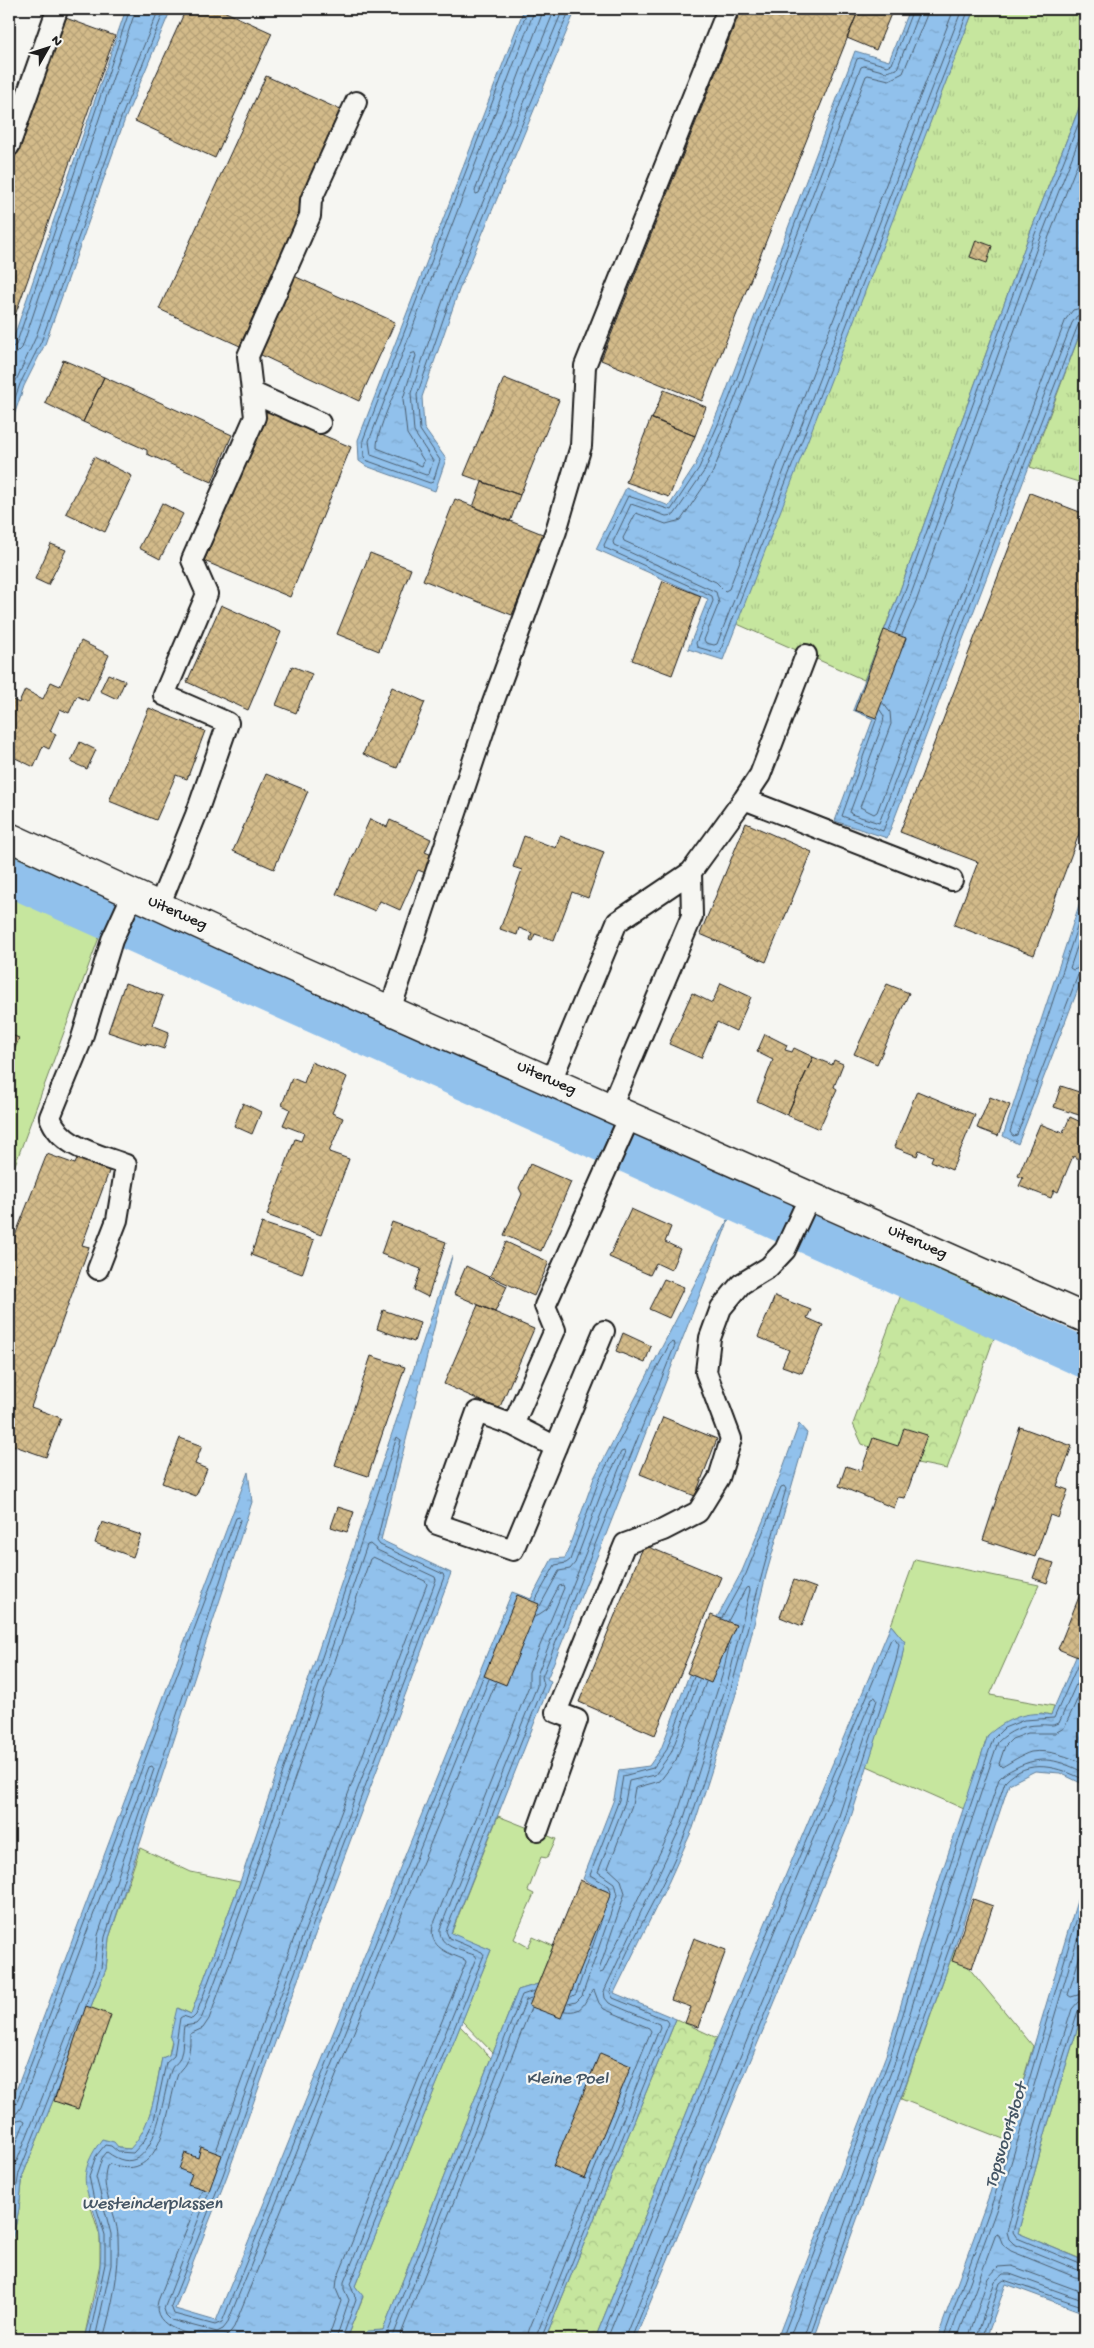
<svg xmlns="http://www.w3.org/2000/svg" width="1094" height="2348" font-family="'Gochi Hand',sans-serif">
  <defs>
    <pattern id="forest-crowns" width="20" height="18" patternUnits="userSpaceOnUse" patternTransform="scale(1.25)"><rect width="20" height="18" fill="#c6e69e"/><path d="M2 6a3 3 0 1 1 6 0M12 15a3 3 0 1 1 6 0" fill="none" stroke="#aac588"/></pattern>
    <pattern id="park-tufts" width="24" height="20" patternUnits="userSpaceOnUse" patternTransform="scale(1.25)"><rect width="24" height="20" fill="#c6e69e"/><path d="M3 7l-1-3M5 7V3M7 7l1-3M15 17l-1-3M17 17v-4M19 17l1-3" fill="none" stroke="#aac588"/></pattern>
    <pattern id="water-ripples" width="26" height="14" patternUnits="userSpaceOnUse" patternTransform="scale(1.25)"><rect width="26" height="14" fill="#91c1ec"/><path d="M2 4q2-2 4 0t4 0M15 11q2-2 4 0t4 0" fill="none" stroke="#7ca5ca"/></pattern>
    <pattern id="building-cross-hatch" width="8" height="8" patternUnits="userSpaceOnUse" patternTransform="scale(1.25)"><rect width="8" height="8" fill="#d3bb8a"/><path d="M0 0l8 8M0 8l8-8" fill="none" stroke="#b5a076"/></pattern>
  </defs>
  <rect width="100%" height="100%" fill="#f6f6f2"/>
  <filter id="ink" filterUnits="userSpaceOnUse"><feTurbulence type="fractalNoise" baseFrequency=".02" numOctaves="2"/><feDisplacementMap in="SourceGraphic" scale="10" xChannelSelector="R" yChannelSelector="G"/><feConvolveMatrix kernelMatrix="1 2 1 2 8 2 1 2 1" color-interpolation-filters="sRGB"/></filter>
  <g filter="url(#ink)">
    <path fill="#c6e69e" stroke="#71815d" d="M9,853L114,897L9,1181Z
      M915,1559L1039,1585L990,1695L1054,1706L1051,1715L1041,1713L988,1735L964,1809L867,1766L901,1661L905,1642L891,1625Z
      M498,1816L556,1839L547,1858L541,1857L528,1891L534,1894L514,1939L528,1947L533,1937L553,1946L538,1984L518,1990L493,2053L462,2021L491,1950L451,1934Z
      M140,1848L191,1872L240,1882L191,2014L178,2008L169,2055L162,2058C155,2090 153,2124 131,2149L119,2148L89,2201L100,2236V2264L84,2339H9V2256L19,2209L23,2175L106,1969L109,1938Z
      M954,1950L1033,2046L1006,2140L901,2099Z
      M1085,2004V2253L1083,2260L1018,2233L1047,2127Z
      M460,2026L491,2058L383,2330L367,2332L364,2339H346L363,2297L355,2286Z"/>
    <path fill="url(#forest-crowns)" stroke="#71815d" d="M916,1254L1009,1296L947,1469L907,1461L862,1444L853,1424Z
      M676,2019L717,2038L595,2339H545Z"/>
    <path fill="url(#park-tufts)" stroke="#71815d" d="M974,9H1085V93L1028,238L899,593L864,680L735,623Z
      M1085,320V484L1030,467Z"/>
    <path fill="url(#water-ripples)" stroke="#627f99" d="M126,9H171L125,119L45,344L24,386L9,430V351Z
      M524,9H576L459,290L422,397L424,428L446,459L435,491L366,466L359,461L358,440Z
      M909,9H974L723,660L688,649L708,599L596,549L626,488L669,506L695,466L724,397L855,51L889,61Z
      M1085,93V320L887,838L835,821L873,719L853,710L899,593L1028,238Z
      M1085,887V971L1018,1144L1003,1136Z
      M732,1212L605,1537L547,1679L551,1681L451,1933L491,1950L355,2286L363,2296L346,2339H84C92,2307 104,2270 100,2237C94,2193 69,2184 102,2139L114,2142L119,2148L130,2149C153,2124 155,2090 162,2058L169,2055L172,2042L170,2038L177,2008L191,2014L240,1882L452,1256L381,1540L451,1573L287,2009L227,2176L175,2309L216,2321L512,1592L531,1599L552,1559L565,1558L594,1478Z
      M799,1424L807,1433L766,1575L740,1681L707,1785L693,1828L669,1881L614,1993L676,2019L545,2339H364L367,2331L383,2330L518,1990L538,1984L571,1993L606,1891L583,1879L614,1799L619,1770L649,1766L661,1749L703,1638L720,1612L742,1571L766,1514Z
      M248,1472L252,1502L109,1938L106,1969L23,2175L19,2209L9,2256V2109Z
      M891,1625L905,1642L901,1662L849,1823L635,2339H595L717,2038Z
      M1082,1643L1085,1644V1785L1060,1773L1035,1771L1009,1784L954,1950L814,2339H777L886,2055L927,1917L988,1735C1006,1719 1027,1710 1051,1715Z
      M1085,1874V2004L1047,2127L1018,2233L1082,2260L1085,2253V2313L1006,2284L986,2339H937L990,2193Z"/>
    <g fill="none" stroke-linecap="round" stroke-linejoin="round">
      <path stroke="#4b5e6f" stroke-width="1" d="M528,9L363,440L364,457L368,461L430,483L433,482L440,460L420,430L417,395L454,288L570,9
        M535,9L369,441L371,455L426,475L429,474L433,461L414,432L411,393L448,286L563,9
        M542,9L541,17L475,191L476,194L479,193L555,9
        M913,9L892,64L887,66L860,58L857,59L729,399L699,468L671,510L628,496L604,545L605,548L712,596L713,601L696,643L697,647L718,653L720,652L969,9
        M920,9L897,69L886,72L864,66L861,67L734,401L705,470L674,515L666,516L631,504L613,542L614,545L716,592L719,603L704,640L706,643L714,645L717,644L962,9
        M927,9L926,17L903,73L889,80L868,75L866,76L741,404L712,474L681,520L666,524L636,513L623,538L624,541L716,582L725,591L729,589L954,9
        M9,349L16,345L130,9
        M415,353L416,356L403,399L407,434L424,461L422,466L377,448C376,428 403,376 411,354Z
        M9,356L16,354L22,348L136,9
        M9,396L35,339L115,115L159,9
        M9,415L20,384L41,342L121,118L165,9
        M889,630L904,594L1033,239L1085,107
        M895,633L910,597L1039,242L1085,124
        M902,635L917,599L1046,244L1085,144
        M883,703L890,712L891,724L860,807L874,814L877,812L1066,319L1073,310L1085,307
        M880,710L884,716L883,723L850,812L851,814L879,823L1072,323L1077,316L1085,315
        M877,718L842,816L883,831L1078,325L1085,321
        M1085,903L1010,1132L1013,1136L1017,1135L1078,975L1085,972
        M1085,923L1070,968L1073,970L1085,966
        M706,1682L676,1760L660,1781L635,1788L632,1805L608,1868L621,1880L625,1893L599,1970L600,1973L603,1972L675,1821L722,1676L730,1643
        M1085,1683L1064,1728L1055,1733H1028L1012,1739L1005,1746L999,1764L1002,1767C1011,1762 1021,1755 1031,1752C1049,1749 1069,1757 1085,1764
        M611,1892L609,1886L590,1875L619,1800L623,1776L653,1768L666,1751L694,1677
        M1085,1939L1068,1995L1071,1997L1085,1993
        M571,1997L576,1994L601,1922
        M1085,2000L1078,2002L1072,2009L1036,2123L1007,2232L1009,2239L1014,2244L1078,2270H1085
        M568,2004L576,2002L582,1996L617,1895L614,1883L598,1872L625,1802L629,1781L655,1775L671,1753L699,1680
        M1085,2007L1081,2008L1078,2011L1042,2125L1013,2232L1017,2238L1080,2264H1085
        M9,2108L16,2104L236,1518L239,1517L240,1520L105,1937L101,1968L86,2005
        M9,2115L17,2113L21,2107L149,1767L152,1766L154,1769L98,1935L94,1967L13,2171L9,2201
        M9,2122L22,2119L25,2121L9,2161
        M202,2190L158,2301C150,2329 194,2336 215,2339
        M209,2192L164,2309L166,2315L171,2320L217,2332L223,2329L227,2324L489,1679
        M9,2233L19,2173L80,2019
        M89,2339L105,2264V2235L94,2200L89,2176L96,2156L105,2145L111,2146L118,2152L133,2153L144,2141L154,2120L166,2063L174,2056L180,2018L183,2016L192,2019L196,2015L245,1883L397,1437L401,1440L377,1541L380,1545L443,1574L444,1577L282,2007L223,2175L171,2306L174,2314L215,2325L222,2322L483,1677
        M95,2339L111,2265V2234L96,2177L102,2158L107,2152C158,2190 161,2092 172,2068C173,2065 177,2064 179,2060C184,2049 182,2037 184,2026L196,2024L202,2017L250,1886L367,1545L370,1544L377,1550L435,1577L436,1580L277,2005L223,2154
        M103,2339C112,2306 120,2271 118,2237C117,2211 99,2191 107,2166L110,2164C166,2186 166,2105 178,2074C179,2070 183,2068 185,2064C190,2055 190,2044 190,2034L203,2028L209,2019L257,1888L370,1559L373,1557L425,1581L427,1584L270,2002L216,2151
        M217,2339L228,2335L234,2327L496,1682
        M328,2339L341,2301L336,2289L337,2279L466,1962L465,1960C449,1953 428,1948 433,1926L529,1686V1672L564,1588L563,1585L559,1586L547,1609L535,1617
        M336,2339L349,2300L344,2289V2282L476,1958L474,1955C461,1950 438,1947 440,1929L537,1686V1675L625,1454L624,1451L621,1452L605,1483L575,1563L570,1569L559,1571L540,1606
        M342,2339L356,2299L350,2284L484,1955L482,1952L449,1938L446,1931L544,1685L542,1677L675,1345L674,1342L670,1343L599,1480L570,1560L566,1563L555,1565L535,1601
        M370,2339L384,2335L388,2332L522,1995L534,1991
        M389,2339L394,2334L526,2000L531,1998
        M399,2339L531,2008
        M527,2339L529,2330L651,2031L649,2028L604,2009L599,2003L594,1990C583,1998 587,2014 565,2011
        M535,2339L660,2027L659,2024L609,2003L605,1998L604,1991L682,1824L729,1677L750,1590L749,1587L746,1588L728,1621
        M541,2339L669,2023L667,2020L613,1998L610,1992C632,1934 668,1882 689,1824C728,1714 753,1600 786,1489L784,1486L781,1487L746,1574L722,1618
        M601,2339L722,2040L891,1639L894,1637L899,1644L896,1660L844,1821L631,2339
        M607,2339L728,2042L872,1698L875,1697L877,1700L838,1819L624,2339
        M782,2339L890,2057L932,1919L993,1739L1004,1728L1024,1720L1054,1718L1080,1660
        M789,2339L896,2059L938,1921L998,1742C1009,1731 1023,1725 1039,1725C1047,1724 1051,1727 1059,1723L1085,1664
        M804,2339L943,1946L999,1779C1003,1774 1009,1771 1015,1768C1043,1754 1058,1760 1085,1773
        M810,2339L949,1949L1005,1782C1029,1757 1058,1767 1085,1780
        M943,2339L995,2195L1085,1891
        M949,2339L1001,2197L1085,1913
        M957,2339L996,2234L999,2235L1003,2245L1011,2251L1075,2277L1085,2278
        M968,2339L988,2278L998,2267L1012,2266L1085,2293
        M976,2339L995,2281L1003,2274H1010L1085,2301
        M982,2339L1000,2283L1004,2280L1085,2307"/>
      <path stroke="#91c1ec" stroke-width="40" d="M9,876L1085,1358"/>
    </g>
    <path fill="url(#building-cross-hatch)" stroke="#1c1c1c" d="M186,9H219L272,33L215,158L135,121Z
      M741,9H859L702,401L601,360Z
      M859,9H893L876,50L847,38Z
      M63,17L115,36L9,332V170Z
      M266,76L347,113L240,346L159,309Z
      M976,240L992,246L987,263L970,257Z
      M294,276L395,322L359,401L259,354Z
      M63,360L104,377L83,422L45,403Z
      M104,377L232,435L212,482L147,454V450L83,422Z
      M504,378L559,400L520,495L464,475Z
      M664,390L706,407L695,436L652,419Z
      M266,411L351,447L290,597L204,561Z
      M651,418L695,436L669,497L626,482Z
      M94,457L132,476L105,532L66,513Z
      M482,482L520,495L510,522L473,507Z
      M1030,493L1085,514V818L1034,955L954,925L978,862L900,832Z
      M455,499L545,535L512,615L423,580Z
      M162,503L183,514L160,559L139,548Z
      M51,544L66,550L48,585L35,579Z
      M370,553L411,569L379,651L337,634Z
      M663,581L701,596L672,675L632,660Z
      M221,605L281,632L248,710L187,682Z
      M884,630L906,638L876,718L855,710Z
      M81,641L109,655L88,701L77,696L69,713L60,709L50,731L56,734L49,749L43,746L34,767L9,755V698L19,703L25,690L43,699L51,682L60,686Z
      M292,666L312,674L296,713L276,705Z
      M108,674L125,681L117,699L100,691Z
      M392,687L425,702L397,768L363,754Z
      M149,708L205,731L187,779L176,775L156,820L109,801Z
      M80,742L96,750L87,769L71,762Z
      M266,774L308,791L274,869L233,851Z
      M370,819L387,827L390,820L431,839L425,852L436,857L428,874L418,870L400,910L380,901L375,911L336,894Z
      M746,823L812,852L766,962L700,934Z
      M524,836L556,848L560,836L604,852L588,898L572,892L554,940L535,934L532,941L530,940L532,933L519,928L517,935L500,929L522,870L513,867Z
      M125,983L163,996L152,1025L169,1032L164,1049L146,1043V1045L108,1032Z
      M721,983L751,997L736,1031L717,1022L701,1058L669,1044L692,993L712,1003Z
      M887,984L909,993L877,1064L854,1054Z
      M9,1034L19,1038L9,1063Z
      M765,1034L787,1045L785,1050L792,1052L794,1048L813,1057L787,1115L757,1101L773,1060L757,1052Z
      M813,1057L832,1065L834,1060L843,1064L834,1087L837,1089L819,1129L787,1115Z
      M311,1062L347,1077L332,1113L343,1118L329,1152L349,1159L321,1235L267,1215L295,1139L301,1141L304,1133L283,1125L290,1109L282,1105L292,1078L304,1083Z
      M1061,1086L1085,1094V1117L1054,1107Z
      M917,1091L975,1115L952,1170L931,1161L933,1156L919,1150L917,1156L894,1147Z
      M990,1097L1010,1105L998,1136L977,1128Z
      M243,1103L261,1112L252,1134L234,1126Z
      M1070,1117L1085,1124V1162L1073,1156L1058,1192L1054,1190L1051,1198L1019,1186L1023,1178L1018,1176L1040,1124L1063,1133Z
      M47,1154L75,1164L79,1155L111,1166L82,1245L89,1247L31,1407L61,1418L46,1457L9,1444V1251Z
      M530,1164L571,1182L541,1251L504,1235L522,1194L519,1188Z
      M631,1209L671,1227L665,1242L680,1249L671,1270L656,1263L650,1275L609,1257Z
      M392,1222L446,1242L428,1297L414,1290L421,1269L381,1254Z
      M262,1223L314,1240L302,1274L251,1255Z
      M506,1242L549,1262L534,1296L490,1276Z
      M466,1266L507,1286L495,1312L454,1294Z
      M664,1279L684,1287L669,1318L649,1309Z
      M775,1296L811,1310L807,1318L823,1325L802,1373L782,1366L789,1350L758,1337Z
      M478,1305L534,1329L499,1409L444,1384Z
      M383,1310L420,1323L414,1342L377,1329Z
      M623,1333L651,1346L645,1363L616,1351Z
      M371,1356L405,1367L368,1476L335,1465Z
      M663,1417L717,1439L695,1496L640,1474Z
      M1020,1427L1072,1446L1057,1486L1068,1490L1058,1518L1050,1515L1035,1557L983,1540Z
      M904,1428L927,1435L905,1498L898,1497L894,1508L839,1486L846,1466L861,1471L873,1438L898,1446Z
      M180,1438L202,1446L195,1464L207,1469L196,1496L162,1483Z
      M338,1507L354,1512L347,1532L331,1527Z
      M102,1522L141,1535L133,1557L95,1543Z
      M644,1545L721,1577L655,1735L579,1702Z
      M1040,1559L1054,1563L1047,1583L1033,1578Z
      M794,1580L816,1588L802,1626L780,1617Z
      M1085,1582V1660L1058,1649Z
      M517,1595L539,1604L506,1685L484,1676Z
      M711,1615L736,1625L711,1683L687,1673Z
      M580,1880L611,1893L561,2018L529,2006Z
      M973,1899L993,1906L972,1968L952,1961Z
      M694,1938L726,1950L698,2027L685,2023L691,2007L671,2000Z
      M86,2006L111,2015L78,2109L54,2101Z
      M600,2053L631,2066L585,2179L553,2166Z
      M201,2147L222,2155L209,2191L188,2184L192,2174L179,2169L185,2153L198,2158Z"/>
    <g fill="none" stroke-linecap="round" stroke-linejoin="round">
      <g stroke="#1c1c1c" stroke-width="24">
        <path id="lane" d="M9,146L56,13
          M253,393L320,423
          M744,799L952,880
          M159,906L196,815L228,723L164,695L207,594L192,560L255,417L248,356L310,216L311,200L356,102
          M390,1010L490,711L556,531L581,446L585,366L728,9
          M551,1081L617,922L691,872L744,799L760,775L806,655
          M611,1107L692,916L691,872
          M98,1269L117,1220L126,1165C98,1154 61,1148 50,1117L81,1041L112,940L133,894
          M604,1331L513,1550L437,1524L477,1412L513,1425L555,1330L545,1306L630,1116
          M513,1425L556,1447
          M538,1830L577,1720L556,1712L625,1544L663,1530L698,1512L719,1478L731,1439L706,1372L710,1338L721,1308L741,1284L769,1267L785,1250L810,1196"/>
      </g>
      <g stroke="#1c1c1c" stroke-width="31">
        <path id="street" d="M9,837L281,962L1085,1318"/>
      </g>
      <use href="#lane" stroke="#f6f6f2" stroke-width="20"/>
      <use href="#street" stroke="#f6f6f2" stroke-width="28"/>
    </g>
  </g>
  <g text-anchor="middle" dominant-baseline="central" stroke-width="4.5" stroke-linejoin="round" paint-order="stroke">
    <g font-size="16" fill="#1c1c1c" stroke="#f6f6f2">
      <text transform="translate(177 914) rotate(24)">Uiterweg</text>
      <text transform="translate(546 1079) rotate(24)">Uiterweg</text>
      <text transform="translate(917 1243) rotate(24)">Uiterweg</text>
    </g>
    <g font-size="18" font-style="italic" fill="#455665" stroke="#f6f6f2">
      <text x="567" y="2079">Kleine Poel</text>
      <text transform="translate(1007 2136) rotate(-73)">Topsvoortsloot</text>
      <text x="152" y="2204">Westeinderplassen</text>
    </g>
  </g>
  <rect width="1094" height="2348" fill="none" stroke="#f6f6f2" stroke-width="30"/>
  <rect x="15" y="15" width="1064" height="2318" fill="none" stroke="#1c1c1c" stroke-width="2" filter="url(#ink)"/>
  <g transform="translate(48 48) rotate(51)" stroke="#f6f6f2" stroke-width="4" paint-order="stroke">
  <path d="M0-4L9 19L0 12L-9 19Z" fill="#1c1c1c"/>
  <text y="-8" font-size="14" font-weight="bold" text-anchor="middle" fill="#1c1c1c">N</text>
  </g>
</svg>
